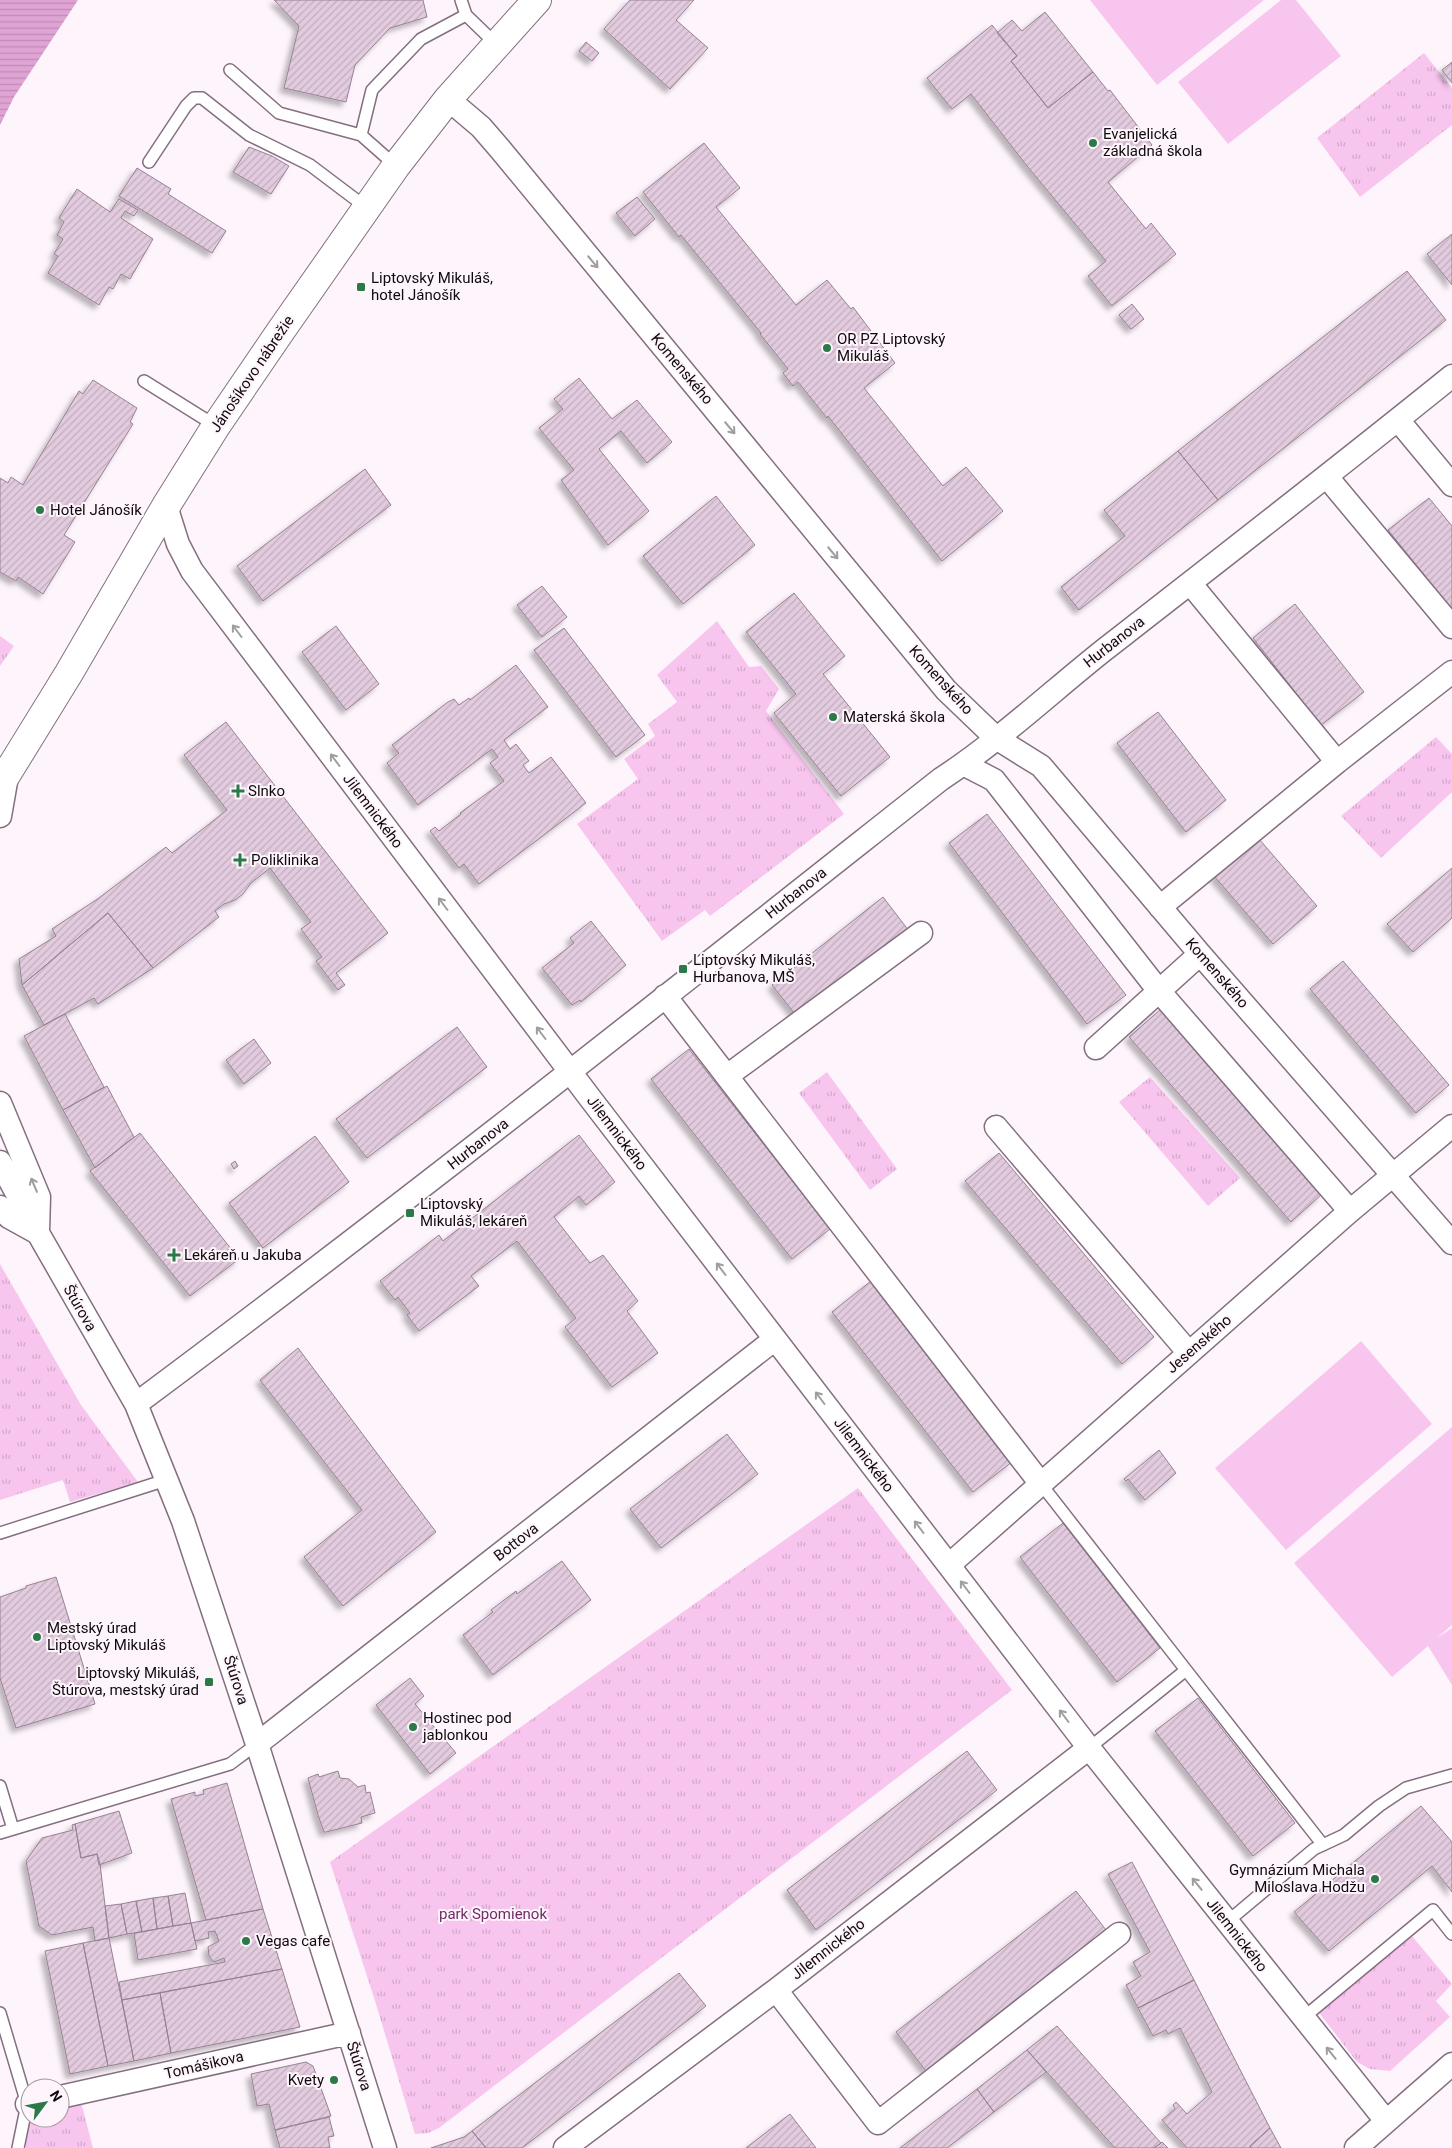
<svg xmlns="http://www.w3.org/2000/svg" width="1452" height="2148" font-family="Roboto,sans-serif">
  <defs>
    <pattern id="park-tufts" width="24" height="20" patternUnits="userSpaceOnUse" patternTransform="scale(1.25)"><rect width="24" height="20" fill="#f8c5ee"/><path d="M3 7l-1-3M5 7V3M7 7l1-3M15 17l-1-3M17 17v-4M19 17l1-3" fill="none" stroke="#d4a8cb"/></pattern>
    <pattern id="water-rules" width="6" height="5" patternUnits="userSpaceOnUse" patternTransform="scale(1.25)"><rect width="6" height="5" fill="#dfa4d4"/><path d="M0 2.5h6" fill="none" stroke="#be8cb5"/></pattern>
    <pattern id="building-hatch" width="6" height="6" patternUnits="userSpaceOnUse" patternTransform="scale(1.25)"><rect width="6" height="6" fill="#e2cbde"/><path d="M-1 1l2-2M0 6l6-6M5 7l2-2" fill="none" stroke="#c1adbd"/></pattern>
    <filter id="shadow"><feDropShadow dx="-4.5" dy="4.5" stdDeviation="2.5" flood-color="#0004"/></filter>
  </defs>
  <rect width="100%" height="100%" fill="#fef5fc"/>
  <path fill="url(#park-tufts)" d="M1424,53L1452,88V125L1360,197L1317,138Z
    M717,621L749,667L761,666L779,689L766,711L844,814L710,916L705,910L662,941L577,824L638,779L624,759L655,736L648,724L677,702L657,675Z
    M0,636L14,646L0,666Z
    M1436,737L1452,754V792L1381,858L1341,816Z
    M827,1072L897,1169L870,1190L799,1093Z
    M1150,1077L1240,1178L1208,1206L1119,1102Z
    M0,1264L81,1405L138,1482L70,1502L63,1480L0,1500Z
    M858,1488L1012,1690L439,2128L428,2133L415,2134L376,2004L330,1862Z
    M1412,1936L1452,1984L1436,2001L1450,2017L1390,2071L1370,2069L1357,2062L1317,2010Z
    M81,2102L93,2148H26L23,2121L31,2118H60V2107Z"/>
  <path fill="#f8c5ee" d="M1090,0H1264L1157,85Z
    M1281,0H1296L1341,56L1228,144L1178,82Z
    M1361,1341L1432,1424L1286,1550L1215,1468Z
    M1452,1427V1625L1437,1638L1452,1628V1685L1428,1646L1392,1677L1294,1563Z"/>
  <path fill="url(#water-rules)" d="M0,0H78L14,97L0,125Z"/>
  <path fill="url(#building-hatch)" stroke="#978192" filter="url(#shadow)" d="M274,0H423L427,17L390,28L355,65L346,102L284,88L299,26Z
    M630,0H694L676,20L708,48L670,89L604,29Z
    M1045,12L1093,72L1048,108L1011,61L1017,56L997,33L1012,20L1022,31Z
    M992,25L1017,56L1011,61L1048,108L1093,72L1108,91L1110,90L1152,145L1108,182L1146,229L1151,223L1176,254L1112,306L1088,276L1106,261L1027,166L971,94L952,109L927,78Z
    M586,42L599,53L592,61L579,51Z
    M1452,62V83L1442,70Z
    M704,143L740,188L716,207L796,305L827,280L851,309L853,307L895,363L864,388L943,486L966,467L1003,511L942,561L828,416L827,418L798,382L793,386L783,373L788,369L760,334L761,333L681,235L679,237L643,192Z
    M249,147L272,156L289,166L271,194L233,172Z
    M137,168L171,189L168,194L226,231L212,253L119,196Z
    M77,189L110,212L119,199L138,210L134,216L125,211L121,218L153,239L130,279L121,274L113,289L109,287L99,305L48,273L58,256L54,254L63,239L57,235L64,222L59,218Z
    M637,197L655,219L635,236L616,213Z
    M1452,234V285L1427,254Z
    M1407,271L1446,320L1218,500L1178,451Z
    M1132,304L1144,319L1131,329L1119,315Z
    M579,378L612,419L637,400L672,442L647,463L621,431L599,449L649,511L608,545L561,480L574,470L539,428L563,409L554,399Z
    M93,380L137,408L130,422L133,424L64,535L75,542L43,594L18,577L16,581L0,572V478L8,483L11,477L23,485L79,391L83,394Z
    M1178,451L1218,500L1079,610L1061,587L1125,536L1104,510Z
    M365,469L391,505L263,601L237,566Z
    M716,496L755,545L683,604L643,556Z
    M1429,498L1452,526V609L1388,530Z
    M542,586L567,617L542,637L517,605Z
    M794,593L845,656L823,674L890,757L841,796L774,713L796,694L746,632Z
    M1295,604L1364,692L1321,725L1253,638Z
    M336,626L379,684L346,710L302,652Z
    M564,628L645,735L616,757L534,650Z
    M516,665L548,707L504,740L510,749L516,744L529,761L523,765L529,773L551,757L586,803L479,884L464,864L459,868L430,831L435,827L439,831L461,814L460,813L504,781L490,763L498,757L492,749L418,805L387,763L399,753L392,745L448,702L454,699L459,705L469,698L470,700Z
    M1158,712L1226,800L1186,832L1117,743Z
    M226,722L388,933L336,973L345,985L338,990L316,961L322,957L301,929L311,922L270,868L251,883L243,894L235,900L224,904L215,911L219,917L153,968L108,913L22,985L19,959L56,936L52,929L99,898L166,847L172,853L227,810L184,755Z
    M987,814L1126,995L1087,1024L949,843Z
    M1259,839L1317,906L1273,944L1214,876Z
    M1452,868V918L1413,952L1387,924Z
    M883,897L909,931L798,1018L772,985Z
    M108,913L153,968L98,1004L94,998L44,1025L22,985Z
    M591,921L626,965L581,1002L580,1000L572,1005L542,968L574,943L570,938Z
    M1343,961L1449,1085L1416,1113L1310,989Z
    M1161,1009L1322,1194L1291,1222L1129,1037Z
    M65,1014L104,1087L63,1110L24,1036Z
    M457,1027L487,1067L367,1158L336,1119Z
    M254,1039L271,1063L244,1084L226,1060Z
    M689,1049L830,1229L792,1259L651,1079Z
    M107,1086L134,1137L95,1168L63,1110Z
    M140,1133L239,1259L190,1296L90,1171Z
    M579,1135L615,1182L586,1205L579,1196L554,1217L590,1263L603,1255L638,1301L627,1311L658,1353L612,1387L565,1327L576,1318L517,1241L471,1276L479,1286L419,1331L407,1315L410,1313L398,1297L395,1300L380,1281L439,1235L443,1241Z
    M315,1136L349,1182L263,1248L229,1203Z
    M999,1153L1154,1337L1122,1364L965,1181Z
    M235,1161L238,1166L234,1169L231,1164Z
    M871,1281L1012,1462L973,1492L832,1312Z
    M298,1348L436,1532L343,1606L304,1557L362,1510L260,1380Z
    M727,1434L758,1474L661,1548L630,1509Z
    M1159,1450L1176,1473L1145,1500L1128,1479L1126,1481L1124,1479Z
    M1063,1523L1160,1648L1117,1682L1020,1557Z
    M562,1561L591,1600L493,1675L463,1635L493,1612L491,1610L516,1591L517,1594Z
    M56,1577L95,1704L16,1728L0,1678V1597L26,1588V1586Z
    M410,1678L424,1696L415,1704L456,1753L430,1774L376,1705Z
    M1198,1698L1295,1823L1253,1856L1155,1731Z
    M967,1751L997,1790L816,1930L787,1890Z
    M338,1771L340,1778L349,1779L358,1787L365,1785L366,1793L370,1792L375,1813L361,1817L362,1823L326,1832H324L318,1815L308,1778L318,1774L319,1777Z
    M227,1783L263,1909L206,1920L171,1799L195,1792V1796L204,1794L203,1790Z
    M1421,1806L1452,1842V1892L1432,1866L1329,1951L1294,1912Z
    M119,1811L132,1853L99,1865L97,1854L81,1858L75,1824Z
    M75,1824L81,1858L97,1854L100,1864L109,1938L95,1941L93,1927L52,1935L39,1926L26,1861L42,1838L73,1830L72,1825Z
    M1132,1862L1194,1980L1138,2008L1126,1985L1141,1976L1133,1962L1150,1952L1108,1874Z
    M1076,1891L1106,1930L926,2071L896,2032Z
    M185,1893L191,1923L173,1926L168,1896Z
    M168,1896L173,1926L157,1929L153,1898Z
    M153,1898L157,1929L142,1932L136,1901Z
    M136,1901L142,1932L127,1934L121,1904Z
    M121,1904L127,1934L109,1938L105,1906Z
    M263,1909L282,1969L122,2000L119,1982L225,1962L224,1958L214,1962L209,1956L208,1947L219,1941L215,1931L208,1932L209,1938L195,1941L191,1923Z
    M191,1923L197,1949L138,1960L134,1933Z
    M109,1938L134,2061L108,2066L83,1943Z
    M83,1943L108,2066L70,2074L45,1951Z
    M282,1969L300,2027L171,2053L160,1993Z
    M679,1973L706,2006L522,2148H486L472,2131Z
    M1194,1980L1270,2128L1250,2146L1251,2148H1187L1162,2120L1175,2109L1173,2105L1176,2102L1187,2114L1212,2092L1180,2028L1168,2034L1166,2030L1153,2036L1138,2008Z
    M160,1993L171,2053L134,2061L122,2000Z
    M1057,2026L1161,2143L1154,2148H1115L1027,2050Z
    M1027,2050L1046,2072L994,2112L977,2089Z
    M306,2062L313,2066L331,2116L275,2130L269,2104L257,2106L251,2074Z
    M977,2089L994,2112L947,2148H900Z
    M790,2114L816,2148H746Z
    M329,2117L334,2136L328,2137L330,2148H280L275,2130Z
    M1270,2128L1281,2148H1251L1250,2146Z
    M472,2131L486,2148H431L464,2137Z
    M1162,2142L1168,2148H1154L1161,2143Z"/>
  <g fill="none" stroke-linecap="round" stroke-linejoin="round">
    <g stroke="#846f80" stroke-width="14">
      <path id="service" d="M461,0L466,15L497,45
        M230,70L279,113L361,135
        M149,162L186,106L194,98H202L249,135L310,165L367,208
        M396,166L361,135L372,90L421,39L466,15
        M144,381L216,426
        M1041,1484L1186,1670L1089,1748
        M0,1533L166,1480
        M1186,1670L1323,1845
        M0,1786L13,1829
        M0,1833L230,1764L257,1744
        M1227,1922L1314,1849L1344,1835L1379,1806L1406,1788L1452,1775
        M0,2013L27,2104L18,2148
        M1303,2018L1433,1910L1452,1934"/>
    </g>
    <g stroke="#846f80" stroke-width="25">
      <path id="minor" d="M448,99L481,127L500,149L946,690L996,738L1041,766L1200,954L1452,1243
        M1398,420L1452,485
        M1327,477L1452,627
        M166,506L178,544L192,571L590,1098L1089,1748L1386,2121
        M1190,583L1337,762
        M963,764L994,780L1159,991L1350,1211
        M0,816L7,776
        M1160,907L1337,762L1452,672
        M665,996L1041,1484
        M1096,1048L1200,954
        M727,1076L921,933
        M0,1103L39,1197L38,1232
        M996,1127L1189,1353
        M0,1162L38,1233L136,1404L183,1521L257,1744L385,2148
        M0,1207L9,1217L38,1233
        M136,1404C409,1201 674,990 941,779C999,741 1050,693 1104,650C1221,559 1337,469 1452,376
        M949,1565L1350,1211L1452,1126
        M257,1744L775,1339
        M776,1990L878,2123L1119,1934
        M60,2097L349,2033
        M27,2104H30
        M565,2148L776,1990L1089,1748
        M1356,2148L1452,2064"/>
    </g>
    <g stroke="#846f80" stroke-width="30">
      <path id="secondary" d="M0,785L69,673L166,506L216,426L280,332L396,166L448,99L537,0"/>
    </g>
    <use href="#service" stroke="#fff" stroke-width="11"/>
    <use href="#minor" stroke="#fff" stroke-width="22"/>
    <use href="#secondary" stroke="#fff" stroke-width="28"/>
  </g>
  <defs><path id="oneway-shaft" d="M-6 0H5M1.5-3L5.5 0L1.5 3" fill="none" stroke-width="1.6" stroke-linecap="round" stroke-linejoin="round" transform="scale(1.25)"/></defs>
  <g stroke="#9f9d9f">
    <use href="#oneway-shaft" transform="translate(593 262) rotate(50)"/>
    <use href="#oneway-shaft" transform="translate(730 428) rotate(50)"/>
    <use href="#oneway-shaft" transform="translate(833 553) rotate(50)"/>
    <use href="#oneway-shaft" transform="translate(237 631) rotate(-127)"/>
    <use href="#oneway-shaft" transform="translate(335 760) rotate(-127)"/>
    <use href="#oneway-shaft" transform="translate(443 904) rotate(-127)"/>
    <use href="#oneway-shaft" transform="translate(541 1033) rotate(-127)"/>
    <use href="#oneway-shaft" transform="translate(34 1185) rotate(-113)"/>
    <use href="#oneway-shaft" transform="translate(721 1269) rotate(-127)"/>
    <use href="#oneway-shaft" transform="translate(820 1398) rotate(-127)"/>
    <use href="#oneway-shaft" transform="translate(919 1527) rotate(-127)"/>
    <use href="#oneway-shaft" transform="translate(965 1587) rotate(-127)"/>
    <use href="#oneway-shaft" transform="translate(1064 1716) rotate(-127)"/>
    <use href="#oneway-shaft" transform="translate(1197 1884) rotate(-129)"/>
    <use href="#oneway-shaft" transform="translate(1331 2053) rotate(-129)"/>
  </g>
  <g fill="#2b7948" stroke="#fef5fc" stroke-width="2">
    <circle cx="1093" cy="143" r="5"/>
    <rect x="356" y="282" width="10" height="10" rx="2.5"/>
    <circle cx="827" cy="348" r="5"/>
    <circle cx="40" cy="510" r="5"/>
    <circle cx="833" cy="717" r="5"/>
    <path d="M235.5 783.5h5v5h5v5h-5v5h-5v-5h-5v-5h5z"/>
    <path d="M237.5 852.5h5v5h5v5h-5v5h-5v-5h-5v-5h5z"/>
    <rect x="678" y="964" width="10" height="10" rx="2.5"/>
    <rect x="405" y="1208" width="10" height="10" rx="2.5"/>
    <path d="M171.5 1247.5h5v5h5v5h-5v5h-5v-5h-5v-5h5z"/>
    <circle cx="37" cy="1637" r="5"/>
    <rect x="204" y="1677" width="10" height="10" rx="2.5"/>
    <circle cx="413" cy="1727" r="5"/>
    <circle cx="1375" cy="1879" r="5"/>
    <circle cx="246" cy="1941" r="5"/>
    <circle cx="334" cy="2080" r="5"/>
  </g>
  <g text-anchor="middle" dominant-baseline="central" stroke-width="4" stroke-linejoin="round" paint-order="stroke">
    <g font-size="15" fill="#10090e" stroke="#fef5fc" text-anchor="start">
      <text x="1103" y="134">Evanjelická<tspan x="1103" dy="17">základná škola</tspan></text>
      <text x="371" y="278">Liptovský Mikuláš,<tspan x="371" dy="17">hotel Jánošík</tspan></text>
      <text x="837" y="339">OR PZ Liptovský<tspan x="837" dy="17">Mikuláš</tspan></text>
      <text x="50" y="510">Hotel Jánošík</text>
      <text x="843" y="717">Materská škola</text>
      <text x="248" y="791">Slnko</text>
      <text x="251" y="860">Poliklinika</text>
      <text x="693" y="960">Liptovský Mikuláš,<tspan x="693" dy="17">Hurbanova, MŠ</tspan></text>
      <text x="420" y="1204">Liptovský<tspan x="420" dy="17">Mikuláš, lekáreň</tspan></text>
      <text x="184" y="1255">Lekáreň u Jakuba</text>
      <text x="47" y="1628">Mestský úrad<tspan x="47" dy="17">Liptovský Mikuláš</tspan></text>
      <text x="199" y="1673" text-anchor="end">Liptovský Mikuláš,<tspan x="199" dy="17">Štúrova, mestský úrad</tspan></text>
      <text x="423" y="1718">Hostinec pod<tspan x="423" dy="17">jablonkou</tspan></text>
      <text x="1365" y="1870" text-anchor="end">Gymnázium Michala<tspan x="1365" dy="17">Miloslava Hodžu</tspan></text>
      <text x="256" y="1941">Vegas cafe</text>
      <text x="324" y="2080" text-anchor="end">Kvety</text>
    </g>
    <g font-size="15" fill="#10090e" stroke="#fef5fc">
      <text transform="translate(682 369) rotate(50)">Komenského</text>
      <text transform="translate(252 374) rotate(-56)">Jánošíkovo nábrežie</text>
      <text transform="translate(1114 642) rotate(-38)">Hurbanova</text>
      <text transform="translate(941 680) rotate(48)">Komenského</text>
      <text transform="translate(373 811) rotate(53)">Jilemnického</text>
      <text transform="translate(796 893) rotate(-38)">Hurbanova</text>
      <text transform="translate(1217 973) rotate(49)">Komenského</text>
      <text transform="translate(617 1133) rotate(53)">Jilemnického</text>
      <text transform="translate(478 1144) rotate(-38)">Hurbanova</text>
      <text transform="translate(80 1308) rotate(60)">Štúrova</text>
      <text transform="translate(1199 1344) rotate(-41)">Jesenského</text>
      <text transform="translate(864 1455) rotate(53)">Jilemnického</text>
      <text transform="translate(516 1542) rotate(-38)">Bottova</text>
      <text transform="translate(236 1680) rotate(72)">Štúrova</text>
      <text transform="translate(1237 1935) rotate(52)">Jilemnického</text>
      <text transform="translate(828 1949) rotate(-38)">Jilemnického</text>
      <text transform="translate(204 2065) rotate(-13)">Tomášikova</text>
      <text transform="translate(359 2066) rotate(72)">Štúrova</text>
    </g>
    <g font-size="15" fill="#702c67" stroke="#fef5fc">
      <text x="493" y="1914">park Spomienok</text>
    </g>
  </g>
  <g transform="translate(45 2103) rotate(58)"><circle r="24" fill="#fef5fc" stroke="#9f979d"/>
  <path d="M0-4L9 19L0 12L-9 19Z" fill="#2b7948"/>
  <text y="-8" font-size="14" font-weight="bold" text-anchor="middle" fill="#10090e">N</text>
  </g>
</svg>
